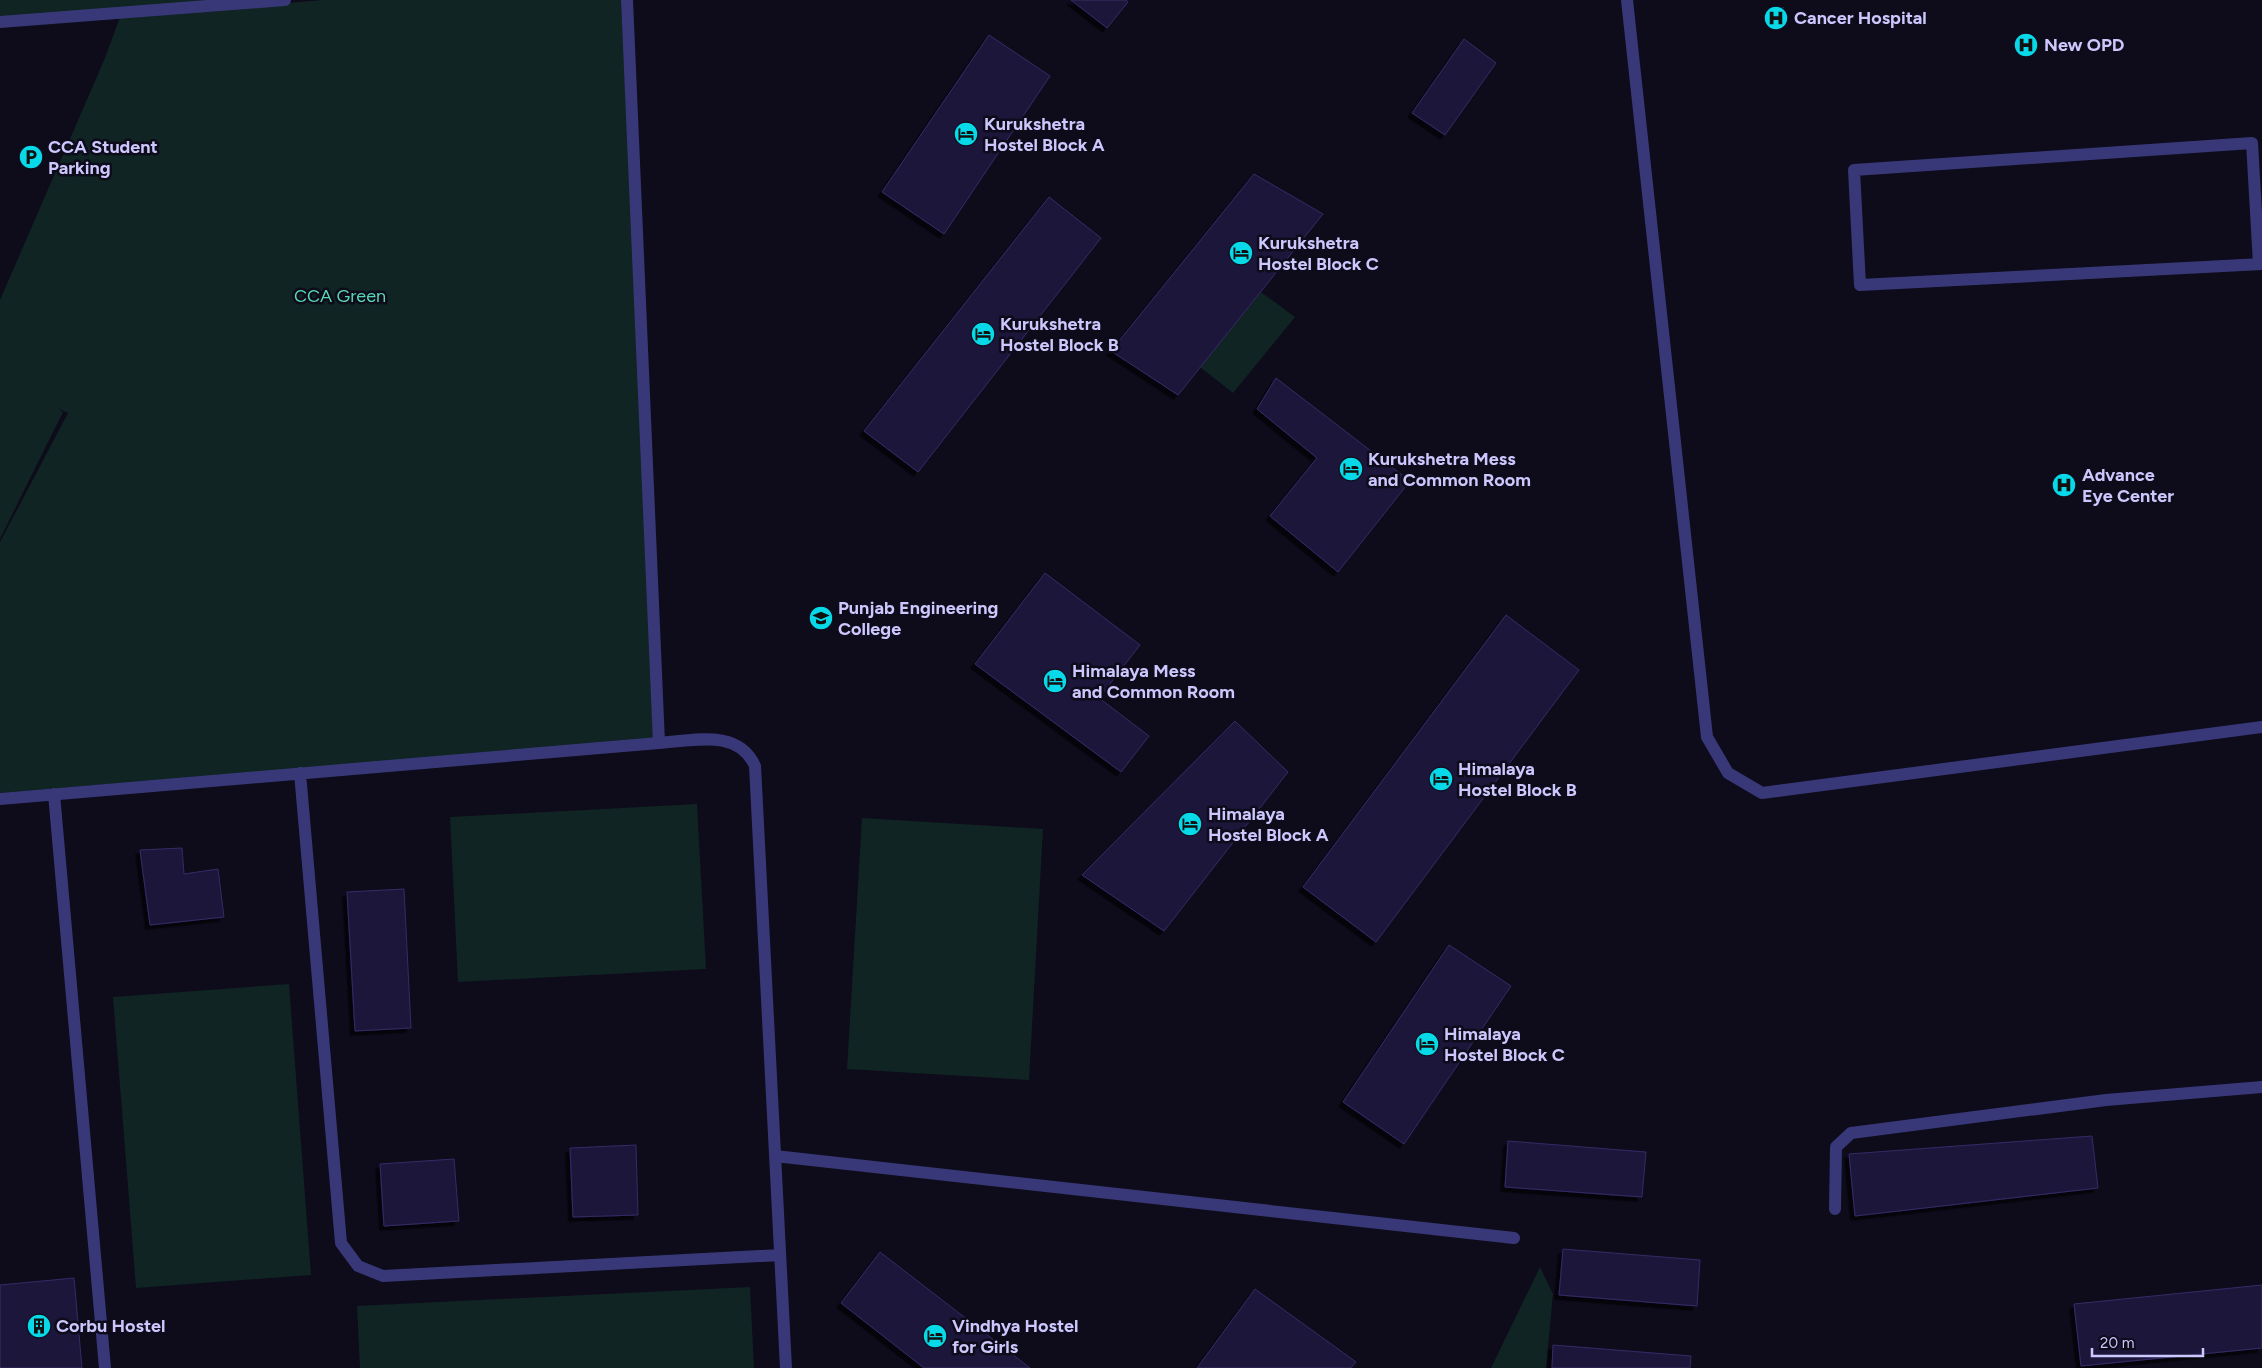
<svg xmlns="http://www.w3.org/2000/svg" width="2262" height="1368" font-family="Figtree,sans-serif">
  <defs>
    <filter id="shadow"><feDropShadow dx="-4.5" dy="4.5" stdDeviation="0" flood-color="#0009"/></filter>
  </defs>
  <rect width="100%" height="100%" fill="#0e0b1b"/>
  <path fill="#0f2423" d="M0,0H234L0,18Z
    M323,0H621L658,739L0,793V542L68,413L58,408L63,412L0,539V300L105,58L120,17Z
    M1261,292L1295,317L1233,393L1200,367Z
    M697,804L706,969L458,982L450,817Z
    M862,818L1043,829L1029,1080L847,1069Z
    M289,984L311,1275L136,1288L113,997Z
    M1540,1267L1553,1294L1546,1368H1491Z
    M750,1287L754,1368H360L357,1306Z"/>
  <path fill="#1e183b" stroke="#352b66" filter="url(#shadow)" d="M1071,0H1126L1128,2L1107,28Z
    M989,35L1050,76L944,234L882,192Z
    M1464,39L1496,63L1445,135L1412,113Z
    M1254,174L1323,214L1178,395L1111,351Z
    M1049,197L1101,238L918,472L864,431Z
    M1276,378L1410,481L1338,572L1270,516L1317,458L1257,409Z
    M1045,573L1140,645L1099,698L1149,736L1121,772L975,664Z
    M1506,615L1579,670L1376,942L1303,887Z
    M1235,721L1288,772L1164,931L1082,875Z
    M182,848L184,874L218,869L224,917L150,925L140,850Z
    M404,889L411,1028L355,1031L347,892Z
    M1449,945L1511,986L1404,1144L1343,1102Z
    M2092,1136L2098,1188L1855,1216L1849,1154Z
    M1508,1141L1646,1152L1642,1197L1505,1187Z
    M636,1145L638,1215L573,1217L570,1148Z
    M454,1159L459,1221L384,1226L380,1164Z
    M1563,1249L1700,1260L1697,1306L1559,1295Z
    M880,1252L1030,1368H924L841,1303Z
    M74,1278L82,1368H0V1285Z
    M2262,1285V1348L2081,1366L2074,1304Z
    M1255,1289L1356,1362L1351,1368H1197Z
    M1553,1345L1691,1356L1690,1368H1552Z"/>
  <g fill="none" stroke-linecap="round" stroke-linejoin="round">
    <path stroke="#383878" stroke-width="12" d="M627,0L659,743
      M0,22L285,0
      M300,773L341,1243L358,1266L383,1276L780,1255
      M54,794L105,1368
      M0,799L659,743C693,741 738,728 755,766L786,1368
      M775,1156L1514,1238
      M1835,1209L1836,1147L1851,1133L2106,1100L2262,1087"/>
    <path stroke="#383878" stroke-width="12" d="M1627,0L1707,737L1728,773L1762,793L2262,727
      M2259,264L2252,143L1854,170L1860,285L2262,264"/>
  </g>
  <defs>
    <g id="hospital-disc" transform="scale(1.25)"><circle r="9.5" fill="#08d9e8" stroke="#0e0b1b"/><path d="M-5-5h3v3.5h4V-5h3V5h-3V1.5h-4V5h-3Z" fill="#111"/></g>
    <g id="hotel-disc" transform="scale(1.25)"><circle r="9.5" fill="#08d9e8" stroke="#0e0b1b"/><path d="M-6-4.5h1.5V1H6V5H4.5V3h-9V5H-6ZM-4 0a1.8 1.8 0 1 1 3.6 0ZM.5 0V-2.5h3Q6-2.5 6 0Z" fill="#111"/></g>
    <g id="parking-disc" transform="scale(1.25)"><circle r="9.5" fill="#08d9e8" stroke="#0e0b1b"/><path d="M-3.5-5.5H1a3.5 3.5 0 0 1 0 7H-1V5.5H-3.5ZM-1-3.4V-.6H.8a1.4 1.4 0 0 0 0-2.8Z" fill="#111"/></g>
    <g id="university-disc" transform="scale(1.25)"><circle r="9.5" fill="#08d9e8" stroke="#0e0b1b"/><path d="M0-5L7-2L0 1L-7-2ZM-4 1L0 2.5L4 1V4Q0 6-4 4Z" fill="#111"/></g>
    <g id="building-disc" transform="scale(1.25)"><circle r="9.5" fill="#08d9e8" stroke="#0e0b1b"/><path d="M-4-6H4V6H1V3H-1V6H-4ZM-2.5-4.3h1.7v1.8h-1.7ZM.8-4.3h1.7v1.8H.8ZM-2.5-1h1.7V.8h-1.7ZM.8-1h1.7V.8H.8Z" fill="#111"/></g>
  </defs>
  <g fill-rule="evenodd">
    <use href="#hospital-disc" x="1776" y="18"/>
    <use href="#hospital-disc" x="2026" y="45"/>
    <use href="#hotel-disc" x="966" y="134"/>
    <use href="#parking-disc" x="31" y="157"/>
    <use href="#hotel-disc" x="1241" y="253"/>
    <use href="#hotel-disc" x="983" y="334"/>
    <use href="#hotel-disc" x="1351" y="469"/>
    <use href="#hospital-disc" x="2064" y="485"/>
    <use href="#university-disc" x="821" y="618"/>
    <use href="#hotel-disc" x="1055" y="681"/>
    <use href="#hotel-disc" x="1441" y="779"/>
    <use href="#hotel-disc" x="1190" y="824"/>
    <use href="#hotel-disc" x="1427" y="1044"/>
    <use href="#building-disc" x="39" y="1326"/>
    <use href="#hotel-disc" x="935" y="1336"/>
  </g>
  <g text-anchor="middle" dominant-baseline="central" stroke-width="5" stroke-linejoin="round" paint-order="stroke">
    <g font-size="18" font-weight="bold" fill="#ccc7fd" stroke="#0e0b1b" text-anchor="start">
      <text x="1794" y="18">Cancer Hospital</text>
      <text x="2044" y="45">New OPD</text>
      <text x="984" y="124">Kurukshetra<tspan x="984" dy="21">Hostel Block A</tspan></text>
      <text x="48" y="147">CCA Student<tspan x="48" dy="21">Parking</tspan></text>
      <text x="1258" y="243">Kurukshetra<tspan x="1258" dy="21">Hostel Block C</tspan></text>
      <text x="1000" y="324">Kurukshetra<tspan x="1000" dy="21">Hostel Block B</tspan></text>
      <text x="1368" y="459">Kurukshetra Mess<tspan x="1368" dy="21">and Common Room</tspan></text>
      <text x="2082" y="475">Advance<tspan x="2082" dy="21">Eye Center</tspan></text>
      <text x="838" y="608">Punjab Engineering<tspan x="838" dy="21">College</tspan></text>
      <text x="1072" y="671">Himalaya Mess<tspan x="1072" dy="21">and Common Room</tspan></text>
      <text x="1458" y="769">Himalaya<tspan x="1458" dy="21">Hostel Block B</tspan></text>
      <text x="1208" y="814">Himalaya<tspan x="1208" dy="21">Hostel Block A</tspan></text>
      <text x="1444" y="1034">Himalaya<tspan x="1444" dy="21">Hostel Block C</tspan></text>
      <text x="56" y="1326">Corbu Hostel</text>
      <text x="952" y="1326">Vindhya Hostel<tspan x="952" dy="21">for Girls</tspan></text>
    </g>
    <g font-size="18" fill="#57d9b4" stroke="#0e0b1b">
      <text x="340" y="296">CCA Green</text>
    </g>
  </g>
  <path d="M2092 1348v8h111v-8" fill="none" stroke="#ccc7fd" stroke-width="2.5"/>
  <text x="2100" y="1348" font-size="15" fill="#ccc7fd" stroke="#0e0b1b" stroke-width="4" paint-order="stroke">20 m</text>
</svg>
